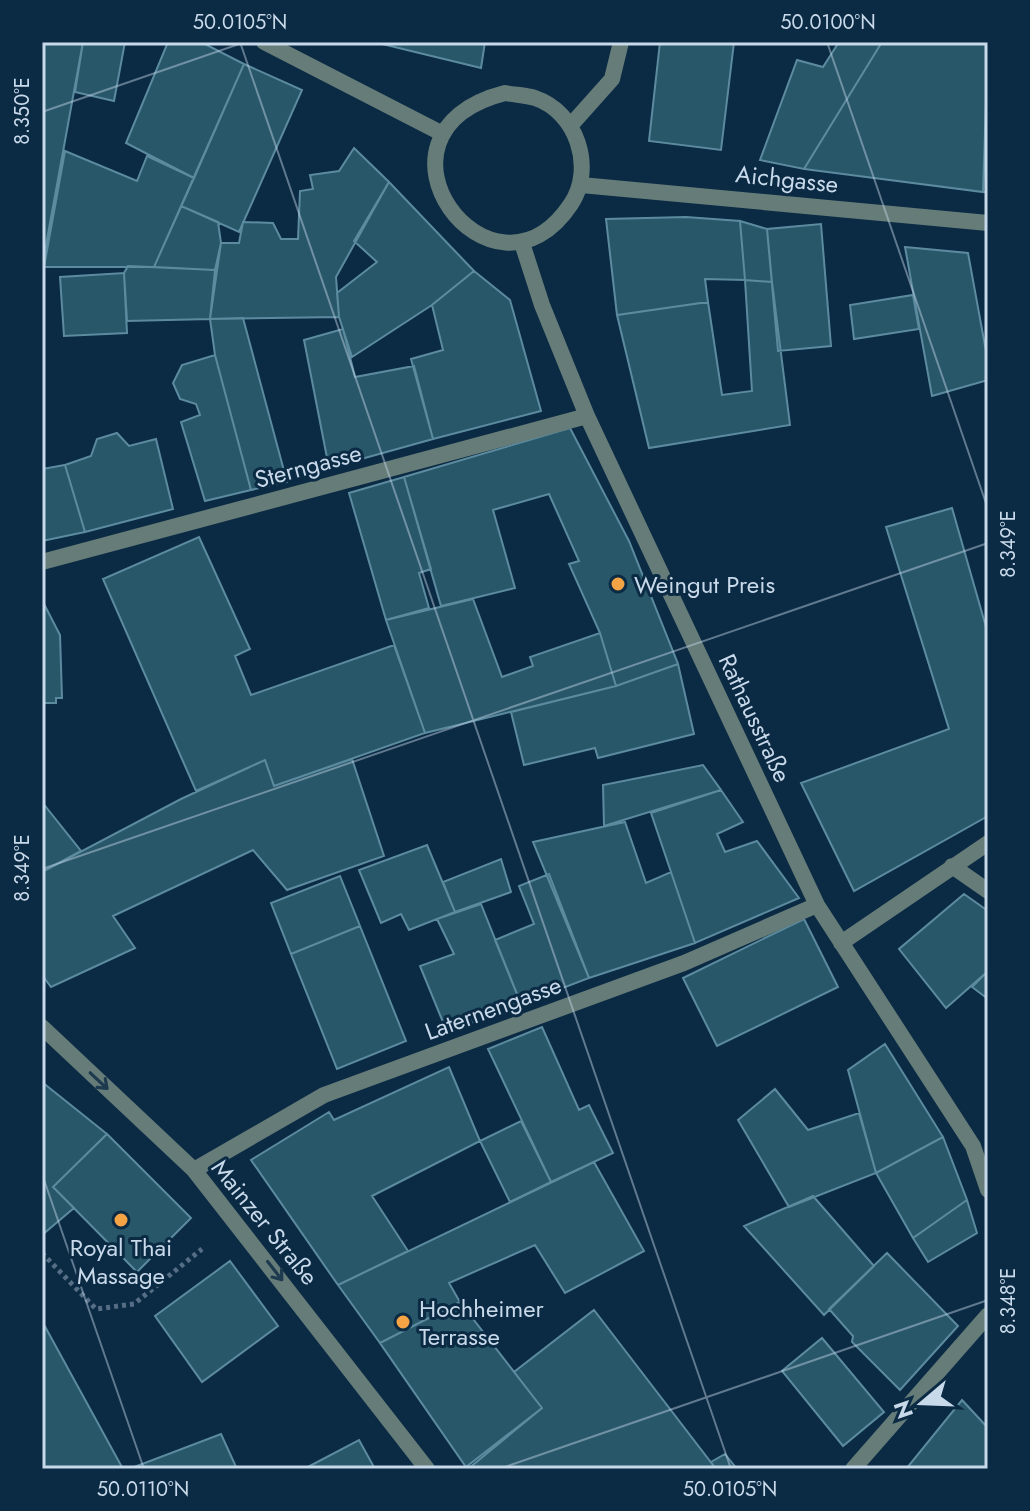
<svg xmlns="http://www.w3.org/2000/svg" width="1030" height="1511" font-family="Jost,sans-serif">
  <rect width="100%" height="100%" fill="#0b2a44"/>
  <path fill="#29576a" stroke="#5c8ba0" stroke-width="2" d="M42,42H83L42,267Z
    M83,42H125L114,101L75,92Z
    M168,42H201L244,64L194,178L126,143Z
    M374,42H485L481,68Z
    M660,42H734L721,150L649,141Z
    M839,42H882L804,169L760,160L797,60L823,67Z
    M882,42H988L983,192L804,169Z
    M244,64L302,90L239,232L181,206Z
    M987,108H988V192H983Z
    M354,148L389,182L336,277L339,317L210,319L221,243H239L243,222L273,223L281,239H298L300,191L313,189L310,175L339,171Z
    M65,151L137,181L147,156L194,178L154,267H44Z
    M389,182L474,271L432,305L352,357L339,317L337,293L377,262L354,241Z
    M181,206L218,222L221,243L215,270L154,267Z
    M686,217L740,221L745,280L705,279L708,302L617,315L606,219Z
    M740,221L767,229L772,282L745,280Z
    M821,224L831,346L778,351L767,229Z
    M905,247L968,253L988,362V380L932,396Z
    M128,266L215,270L210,319L127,321L124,273Z
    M474,271L510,300L541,411L433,439L411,359L443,350L432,305Z
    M124,273L127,333L64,336L60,277Z
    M745,280L772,282L790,425L649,448L617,315L708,302L722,395L752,391Z
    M913,295L919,329L854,339L850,305Z
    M243,318L287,482L251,490L215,355L210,319Z
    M343,329L355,377L414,366L433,439L329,468L304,340Z
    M215,355L251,490L205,501L181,422L200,415L196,404L180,399L173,383L182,365Z
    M570,428L629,541L678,664L616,686L600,633L569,564L579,561L549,494L493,510L515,588L441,606L404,477Z
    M117,433L129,446L156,439L173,509L85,532L65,465L91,456L97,439Z
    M65,465L85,532L42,541V469Z
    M404,477L431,569L419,573L429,608L386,620L349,493Z
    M952,508L988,634V816L854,891L801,783L949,729L886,527Z
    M199,537L250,649L235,656L251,695L394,645L425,733L274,786L265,760L196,791L103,579Z
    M473,599L502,677L533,666L530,657L600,633L616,686L425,733L386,620Z
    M42,600L60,635L62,698H56V703H42Z
    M678,664L694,734L598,758L595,748L524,765L511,712L616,686Z
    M352,759L384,856L287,890L253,850L113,916L135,948L51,987L42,975V872L181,799L265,760L274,786Z
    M703,765L721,790L604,826L603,785Z
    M721,790L743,822L717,834L725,852L757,841L799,898L695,943L651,813Z
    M42,802L81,851L42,872Z
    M625,822L646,883L671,872L695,943L589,978L533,842Z
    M427,845L455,912L409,930L401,914L381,923L359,870Z
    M501,859L511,892L455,912L443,882Z
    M549,874L589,978L521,1004L495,940L534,924L519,886Z
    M340,876L360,926L291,954L271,903Z
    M964,894L988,911V971L946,1008L899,949Z
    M481,904L521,1004L447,1032L420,966L454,954L437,919Z
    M804,919L838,987L717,1046L683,978Z
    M360,926L406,1041L337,1069L291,954Z
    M988,971V999L972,987Z
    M542,1027L579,1110L589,1105L613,1153L551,1182L488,1049Z
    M885,1044L943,1137L876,1173L848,1070Z
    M449,1067L480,1141L372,1196L408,1251L338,1285L251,1160L329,1112L334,1120Z
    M42,1082L107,1134L53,1187L74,1208L42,1235Z
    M775,1089L808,1130L859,1113L876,1173L789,1207L738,1120Z
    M521,1121L551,1182L510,1202L480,1141Z
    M107,1134L191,1218L137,1272L53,1187Z
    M943,1137L967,1200L913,1238L876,1173Z
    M594,1162L644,1251L565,1293L535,1245L449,1283L460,1302L380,1343L338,1285Z
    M813,1196L874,1266L824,1315L744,1226Z
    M967,1200L977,1233L928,1262L913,1238Z
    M887,1253L958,1326L900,1390L852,1342L853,1336L829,1309Z
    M230,1261L278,1326L202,1382L155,1316Z
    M460,1302L542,1408L466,1467L380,1343Z
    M594,1310L716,1469H468L542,1408L514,1372Z
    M42,1321L123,1469H42Z
    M822,1338L884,1412L843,1446L782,1371Z
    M962,1400L988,1428V1469H906Z
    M221,1434L237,1469H129Z
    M359,1440L375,1469H304Z
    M725,1454L737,1469H716L711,1462Z"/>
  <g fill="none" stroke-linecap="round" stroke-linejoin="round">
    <path stroke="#556e85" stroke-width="5" stroke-dasharray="4 4" stroke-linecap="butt" d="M42,1253L96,1309L134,1304L202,1249"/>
    <path stroke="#657c79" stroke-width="16" d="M264,42L443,134
      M505,93C515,95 526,95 535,98C577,112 595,168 571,204C492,323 349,133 505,93Z
      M571,125L612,79L621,42
      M581,185L988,223
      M522,243L542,305L587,416L817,905L973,1146L988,1190
      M42,562L587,416
      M952,866L988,891
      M841,943L988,843
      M42,1027L194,1170L427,1469
      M194,1170L324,1095L684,963L817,905
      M853,1469L988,1315"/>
  </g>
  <defs><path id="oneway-shaft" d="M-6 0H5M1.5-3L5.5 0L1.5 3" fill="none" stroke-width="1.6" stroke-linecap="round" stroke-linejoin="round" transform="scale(2)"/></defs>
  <g stroke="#1d3a4f">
    <use href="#oneway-shaft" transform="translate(99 1081) rotate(43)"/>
    <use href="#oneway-shaft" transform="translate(275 1271) rotate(52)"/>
  </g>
  <path fill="none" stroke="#c8d9ea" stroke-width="2" stroke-opacity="0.45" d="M240,42L731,1469M827,42L988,509M42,112L245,42M42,869L988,543M42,1174L144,1469M499,1469L988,1300"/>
  <g fill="#f4a444" stroke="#0b2a44" stroke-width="3">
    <circle cx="618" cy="584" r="8"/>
    <circle cx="121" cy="1220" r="8"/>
    <circle cx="403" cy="1322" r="8"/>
  </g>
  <g text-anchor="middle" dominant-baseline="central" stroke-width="6" stroke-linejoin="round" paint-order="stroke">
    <g font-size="24" fill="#c8d9ea" stroke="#0b2a44">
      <text transform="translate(787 179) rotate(6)">Aichgasse</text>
      <text transform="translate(308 466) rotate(-15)">Sterngasse</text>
      <text transform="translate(755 718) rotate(65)">Rathausstraße</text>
      <text transform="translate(493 1008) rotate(-20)">Laternengasse</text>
      <text transform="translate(265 1222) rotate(51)">Mainzer Straße</text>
    </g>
    <g font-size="24" fill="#c8d9ea" stroke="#0b2a44" text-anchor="start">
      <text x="634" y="584">Weingut Preis</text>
      <text x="121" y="1247" text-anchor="middle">Royal Thai<tspan x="121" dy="28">Massage</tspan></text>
      <text x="419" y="1308">Hochheimer<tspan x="419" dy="28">Terrasse</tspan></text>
    </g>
  </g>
  <rect width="1030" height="1511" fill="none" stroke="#0b2a44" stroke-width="88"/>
  <g transform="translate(922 1403) rotate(251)" stroke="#0b2a44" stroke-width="6" paint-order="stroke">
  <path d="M0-6L14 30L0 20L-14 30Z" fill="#c8d9ea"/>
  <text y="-12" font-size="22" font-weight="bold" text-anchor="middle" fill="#c8d9ea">N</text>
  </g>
  <rect x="44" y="44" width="942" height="1423" fill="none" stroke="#c8d9ea" stroke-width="3"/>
  <g font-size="20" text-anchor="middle" fill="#c8d9ea">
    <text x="240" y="29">50.0105°N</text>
    <text x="828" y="29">50.0100°N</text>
    <text transform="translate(22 111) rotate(-90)" y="7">8.350°E</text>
    <text transform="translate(1008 544) rotate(-90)" y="7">8.349°E</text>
    <text transform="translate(22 868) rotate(-90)" y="7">8.349°E</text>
    <text transform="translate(1008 1301) rotate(-90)" y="7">8.348°E</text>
    <text x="143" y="1496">50.0110°N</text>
    <text x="730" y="1496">50.0105°N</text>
  </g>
</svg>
